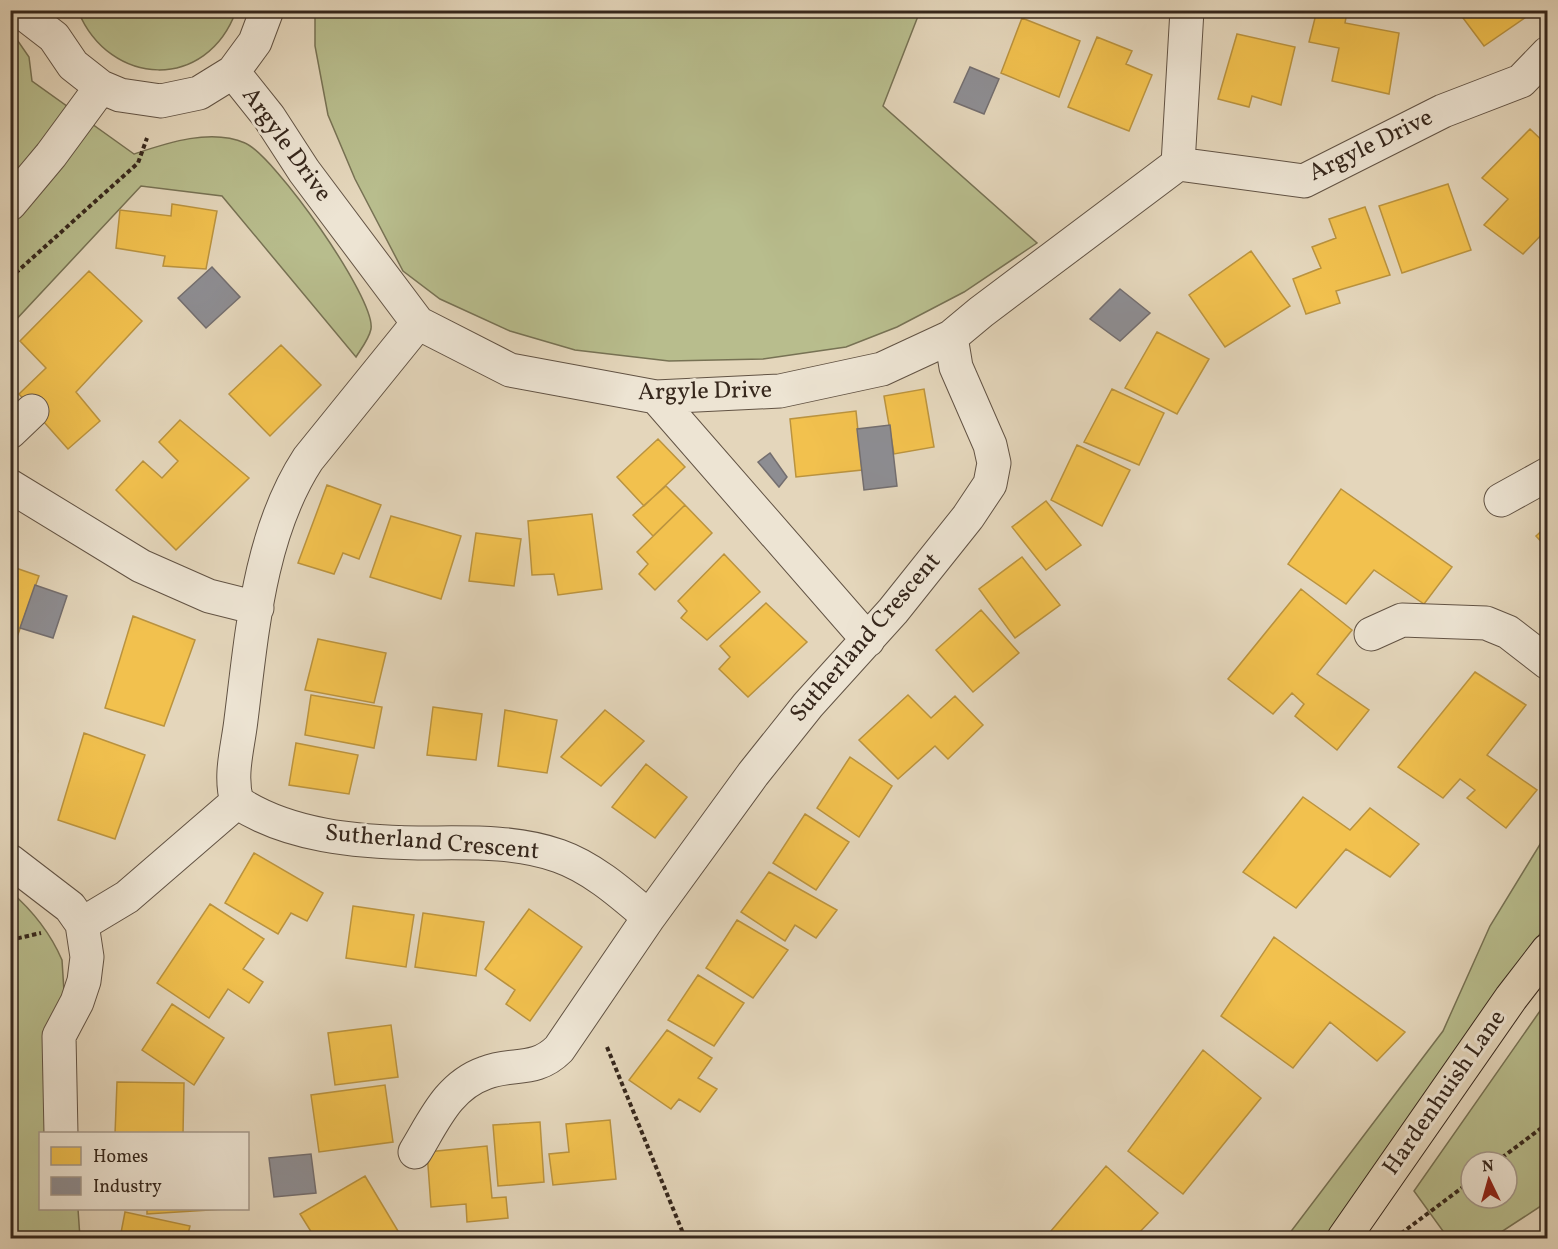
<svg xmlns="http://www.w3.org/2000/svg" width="1558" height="1249" font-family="Vollkorn,serif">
  <rect width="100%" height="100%" fill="#e4d6bb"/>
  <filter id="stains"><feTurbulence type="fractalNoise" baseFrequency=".00333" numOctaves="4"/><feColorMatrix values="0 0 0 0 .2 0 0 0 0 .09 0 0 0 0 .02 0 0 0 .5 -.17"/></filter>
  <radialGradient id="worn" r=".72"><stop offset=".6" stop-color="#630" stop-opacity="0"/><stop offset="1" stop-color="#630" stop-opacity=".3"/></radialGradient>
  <path fill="#b8bd8d" stroke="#777254" stroke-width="1.5" fill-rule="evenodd" d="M78,11V10L236,11C207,91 110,88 78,11Z
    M315,11H920L883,106L1037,243L964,292L897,327L846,347L763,359L669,361L575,350L510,331L440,299L403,271L355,179L328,115L315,46Z
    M11,31L29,57L32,81L134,154C167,143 211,128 245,143C274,155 376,299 371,329C369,339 361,349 356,357L222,196L141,186L11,325Z
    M1547,833V924L1326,1238H1286L1443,1031L1490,926Z
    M10,891C33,911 50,932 62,960L73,1133L40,1134V1208L78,1209L80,1238H11Z
    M1547,1001V1202L1492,1238H1448L1414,1191ZM1471,1162H1507V1198H1471Z"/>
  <path fill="#f2c14e" stroke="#ba933f" stroke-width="1.5" d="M1317,10L1347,12L1345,23L1399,33L1389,94L1332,81L1339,48L1309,42Z
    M1457,10H1521L1526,17L1484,46Z
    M1022,18L1080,41L1059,97L1001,73Z
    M1237,34L1295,47L1281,105L1252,96L1249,107L1218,99Z
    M1097,37L1132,51L1126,64L1152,75L1129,131L1068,107Z
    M1530,129L1548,146V228L1523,254L1484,225L1508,199L1482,178Z
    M1448,184L1471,250L1402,273L1379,206Z
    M172,204L217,211L206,269L163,266L165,256L116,248L120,210L171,216Z
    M1365,207L1390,275L1336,291L1340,303L1306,314L1293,279L1321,268L1312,247L1336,238L1329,219Z
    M1251,251L1290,306L1225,347L1189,295Z
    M89,271L142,321L76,392L100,421L68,449L19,394L46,368L20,341Z
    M1157,332L1209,359L1177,414L1125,388Z
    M281,345L321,385L270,436L229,394Z
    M924,389L934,447L894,454L884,396Z
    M1112,389L1164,413L1139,465L1084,442Z
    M856,411L862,470L796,477L790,419Z
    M180,420L249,478L176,550L116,490L143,461L162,478L178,461L159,442Z
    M658,439L685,467L644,506L617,477Z
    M1077,445L1130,470L1102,526L1051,500Z
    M327,485L381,505L359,559L343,553L334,574L298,563Z
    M666,486L685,505L653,536L633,515Z
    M1341,489L1452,567L1424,604L1374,570L1346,604L1288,564Z
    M1046,501L1081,545L1046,570L1012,527Z
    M685,505L712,533L655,590L639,574L648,564L637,552Z
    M592,514L602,589L558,595L554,574L532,575L528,521Z
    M391,516L461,536L441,599L370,577Z
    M1548,525V549L1536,536Z
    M476,533L521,539L514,586L469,581Z
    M724,554L760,592L707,640L681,618L687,611L678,601Z
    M1022,557L1060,605L1015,638L979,589Z
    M10,566L39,576L17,637L10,635Z
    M1301,589L1352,630L1317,674L1369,710L1337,750L1295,716L1304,704L1292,693L1273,714L1228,679Z
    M766,603L807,642L748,697L719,669L730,657L720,646Z
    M981,610L1019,653L973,692L936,650Z
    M133,616L195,640L164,726L105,708Z
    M318,639L386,653L374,703L305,690Z
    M1475,672L1526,705L1487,755L1537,790L1506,828L1467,798L1475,790L1460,779L1443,798L1398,767Z
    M311,695L382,707L374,748L305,735Z
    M908,695L931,718L955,696L983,725L948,759L935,746L898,779L859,740Z
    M433,707L482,714L476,760L427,755Z
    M505,710L557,720L547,773L498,766Z
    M605,710L644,741L601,786L561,757Z
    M84,733L145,755L115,839L58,820Z
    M296,743L358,755L349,794L289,785Z
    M10,750L18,751L10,784Z
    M850,757L892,786L859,837L817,808Z
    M646,764L687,797L655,838L612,807Z
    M1303,797L1350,830L1370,808L1419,844L1390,877L1346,849L1296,908L1243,872Z
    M805,814L849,842L816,890L773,863Z
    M254,853L323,893L307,921L291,913L278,934L225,903Z
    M769,872L837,910L816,938L795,925L785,941L741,912Z
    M210,904L264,939L243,969L263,982L249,1003L228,989L209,1018L157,983Z
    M353,906L414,915L406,967L346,958Z
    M529,909L582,947L530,1021L506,1004L515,990L485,969Z
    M423,913L484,922L476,976L415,967Z
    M737,920L788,950L753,998L706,968Z
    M1274,937L1405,1032L1377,1061L1330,1022L1293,1068L1221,1016Z
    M698,975L744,1003L714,1046L668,1020Z
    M172,1004L224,1038L194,1085L142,1050Z
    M391,1025L398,1077L335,1085L328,1033Z
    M667,1030L712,1058L698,1078L717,1089L700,1112L679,1099L671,1109L629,1080Z
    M1203,1050L1261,1098L1183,1194L1128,1151Z
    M117,1082L184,1083L183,1134H115Z
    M385,1085L393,1142L319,1152L311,1095Z
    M610,1120L616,1179L553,1185L549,1154L569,1152L566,1124Z
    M540,1122L544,1182L498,1186L493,1125Z
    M487,1146L492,1198L506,1197L508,1218L467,1222L466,1204L431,1207L427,1152Z
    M1106,1166L1158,1213L1134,1238H1045Z
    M365,1176L398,1231L385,1238H315L300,1214Z
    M147,1208H225V1209L147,1214Z
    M125,1212L190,1226L187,1238H120Z"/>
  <path fill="#8d8d92" stroke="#736e6f" stroke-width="1.5" d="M970,67L999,79L984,114L954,102Z
    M212,267L240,297L206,328L178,298Z
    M1120,289L1150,313L1120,341L1090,319Z
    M890,425L897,486L864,490L857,429Z
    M770,453L787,477L779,487L758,462Z
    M35,585L67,596L53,638L20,628Z
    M311,1154L316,1193L274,1197L269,1158Z"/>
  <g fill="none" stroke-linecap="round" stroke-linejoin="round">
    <g stroke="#625344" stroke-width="35">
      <path id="minor" d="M19,10L54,37L73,65L101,87L120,95L161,101L199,93L233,72L255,42L267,10
        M233,72L269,117L304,171L418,323L510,370L656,397L780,391L882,369L951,337L981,312L1178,164L1304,181L1443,111L1521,81L1548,53
        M1178,164L1187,10
        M10,204L51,155L101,87
        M418,323L308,459C259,534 252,633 241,720C238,747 229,775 237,802C288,836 357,842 418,843C465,843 514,840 559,856C593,868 622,894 649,917L753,774L808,705L893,611L968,517L990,484L994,463L990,445L956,367L951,337
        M656,397L868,640
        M10,432L32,411
        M10,486L141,566L209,596L257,608
        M1501,500L1548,474
        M1371,634L1402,620L1486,623L1508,632L1548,663
        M10,861L70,907L82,924L127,897L237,802
        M61,1134L59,1036L77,1002L84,981L87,957L82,924
        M415,1152C434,1121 448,1086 485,1073C513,1062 535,1073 559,1049L649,917"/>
    </g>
    <g stroke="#36271c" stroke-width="35">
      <path id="major" d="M1344,1238L1511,998L1548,950"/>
    </g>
    <path stroke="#36271c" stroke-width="4" stroke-dasharray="4.5 3" stroke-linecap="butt" d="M10,278L138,163L147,138
      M10,940L41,933
      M607,1047L685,1238
      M1496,1162L1548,1123
      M1395,1238L1471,1181"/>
    <use href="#minor" stroke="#ede4d3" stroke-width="33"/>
    <use href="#major" stroke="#e4d6bb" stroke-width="33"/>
  </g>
  <g text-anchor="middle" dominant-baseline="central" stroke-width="6" stroke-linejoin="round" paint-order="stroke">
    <g font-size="24" fill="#36271c" stroke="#ede4d3">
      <text transform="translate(286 145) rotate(54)">Argyle Drive</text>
      <text transform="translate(1371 146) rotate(-26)">Argyle Drive</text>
      <text transform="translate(705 392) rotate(-1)">Argyle Drive</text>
      <text transform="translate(866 638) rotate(-49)">Sutherland Crescent</text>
      <text transform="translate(432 843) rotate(5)">Sutherland Crescent</text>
      <text transform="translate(1445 1093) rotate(-55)">Hardenhuish Lane</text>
    </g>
  </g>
  <rect width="1558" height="1249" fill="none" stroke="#e4d6bb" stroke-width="36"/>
  <rect x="12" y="12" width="1534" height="1225" fill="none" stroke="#36271c" stroke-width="3"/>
  <rect x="18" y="18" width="1522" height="1213" fill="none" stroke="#36271c" stroke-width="1.5"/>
  <rect x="39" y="1132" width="210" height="78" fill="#ede4d3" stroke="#a4988a" stroke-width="1.5"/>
  <rect x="51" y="1147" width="30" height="18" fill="#f2c14e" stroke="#a4988a" stroke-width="1.5"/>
  <text x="93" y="1162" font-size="18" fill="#36271c">Homes</text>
  <rect x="51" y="1177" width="30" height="18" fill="#8d8d92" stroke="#a4988a" stroke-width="1.5"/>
  <text x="93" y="1192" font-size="18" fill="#36271c">Industry</text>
  <g transform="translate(1489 1180) rotate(355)"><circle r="28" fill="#ede4d3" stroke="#a4988a" stroke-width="1.5"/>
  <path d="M0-4.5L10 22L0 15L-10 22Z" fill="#8f2418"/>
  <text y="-9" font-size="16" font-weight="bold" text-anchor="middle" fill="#36271c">N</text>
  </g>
  <rect width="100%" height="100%" filter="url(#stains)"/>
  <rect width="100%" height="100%" fill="url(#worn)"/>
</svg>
